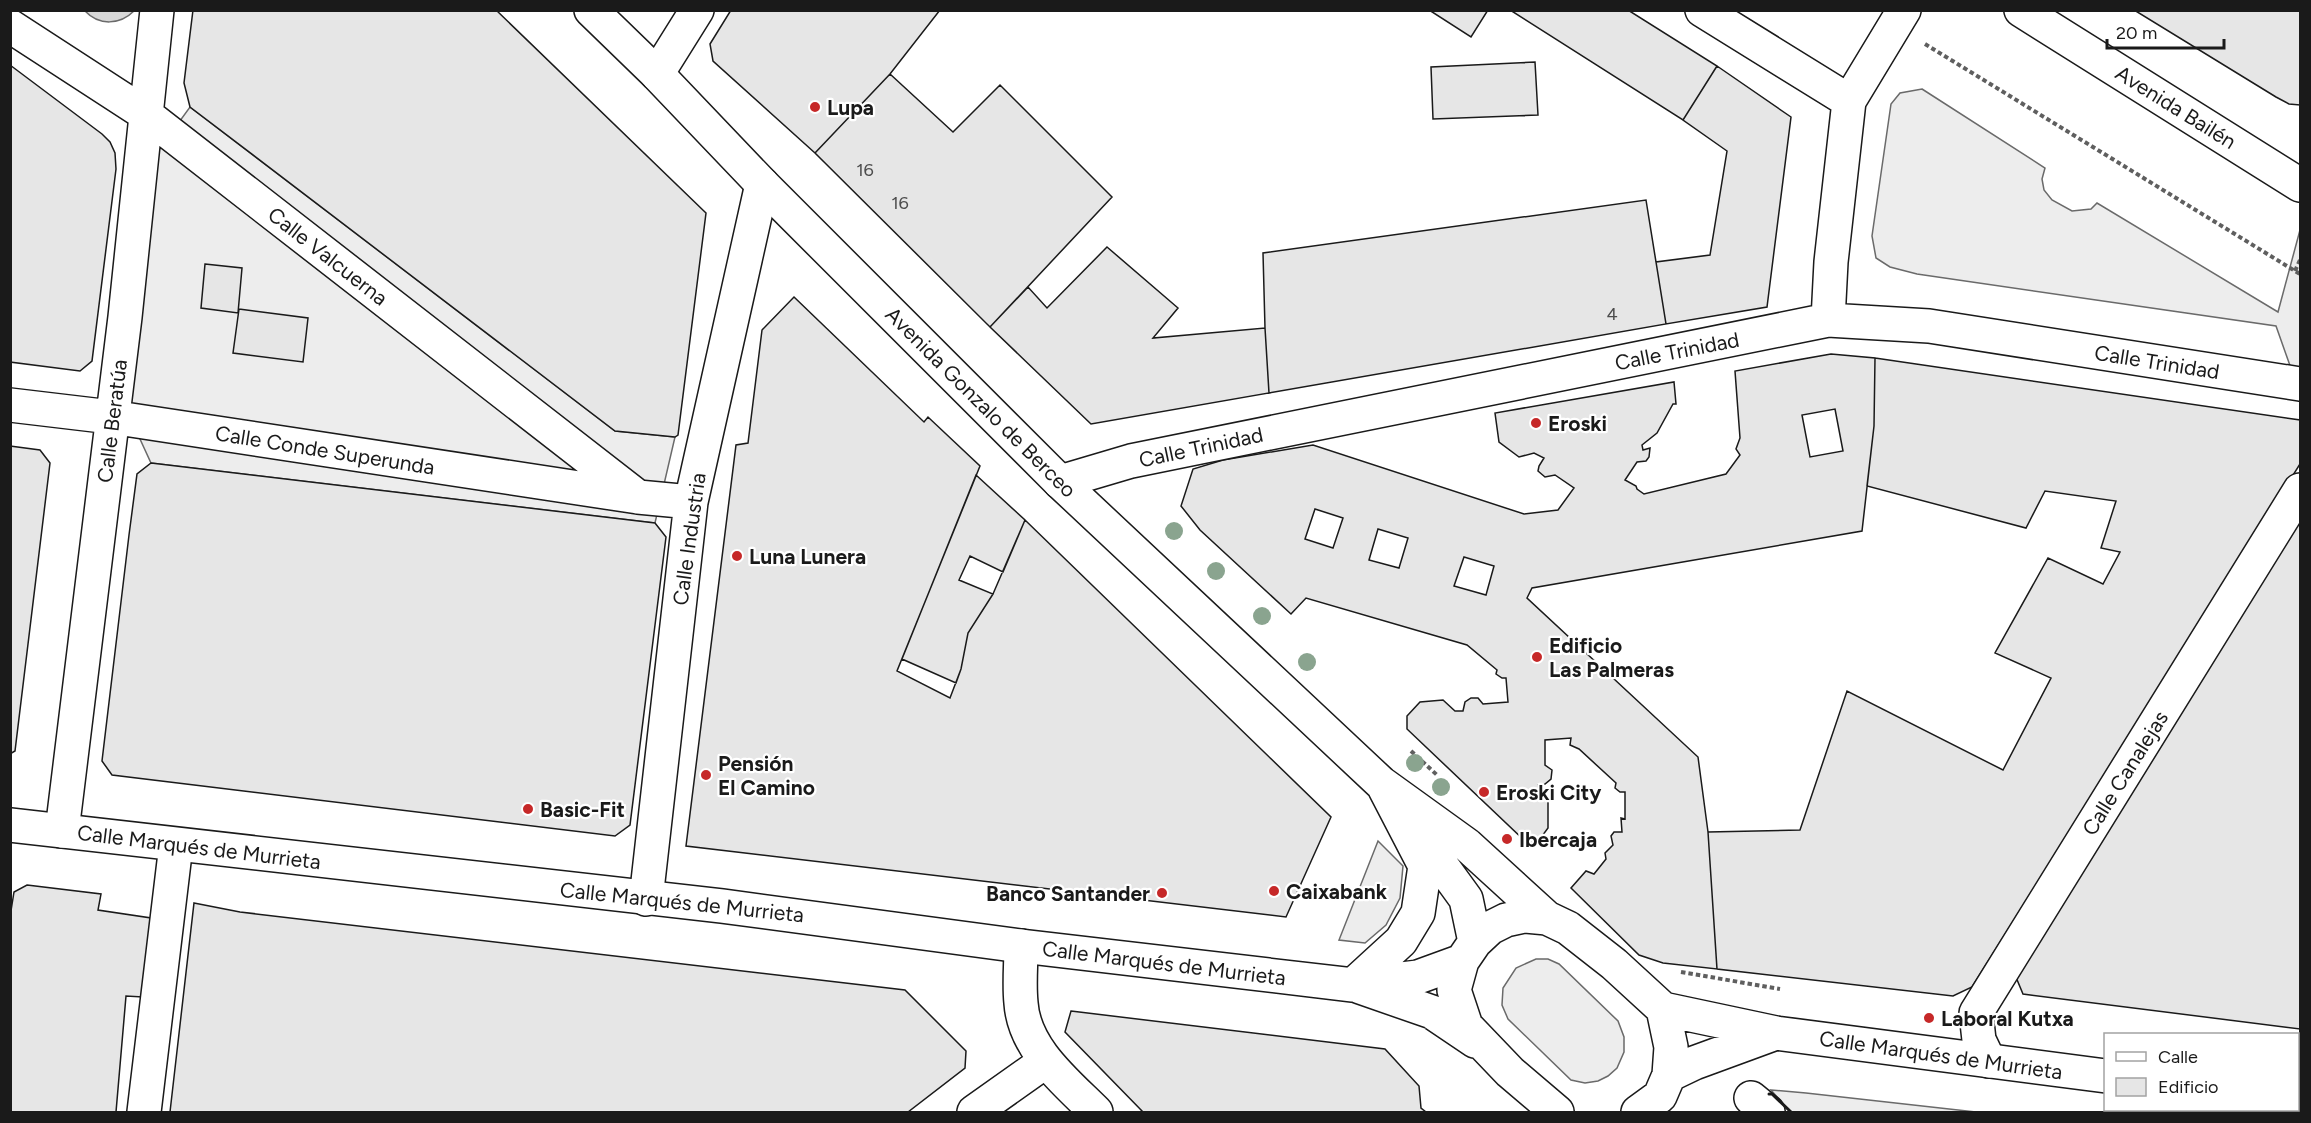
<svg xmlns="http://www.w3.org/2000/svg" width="2311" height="1123" font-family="Figtree,sans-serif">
  <rect width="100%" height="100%" fill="#fff"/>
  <path fill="#ededed" stroke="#6a6a6a" stroke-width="1.5" d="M1922,89L2045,168L2042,179L2044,190L2052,200L2072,211L2091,209L2097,203L2278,312L2300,230V394L2276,326L1917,274L1890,267L1876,258L1872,236L1891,104L1900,93Z
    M190,107L615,431L675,437L655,523L151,463L123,402L150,162Z
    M1378,841L1403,866L1400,898L1386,925L1365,943L1339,940Z
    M1536,959H1548L1559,964L1618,1021L1624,1037V1052L1617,1068L1608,1076L1598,1081L1585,1083L1571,1080L1508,1019L1502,1005L1503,988L1516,968Z
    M1771,1090L1806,1093L1976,1112H1790Z"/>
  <path fill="#d7d7d7" stroke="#6a6a6a" stroke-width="1.5" d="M85,11H134C120,25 99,26 85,11Z"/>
  <path fill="#e6e6e6" stroke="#1a1a1a" stroke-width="1.5" fill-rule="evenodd" d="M193,10H496L706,213L678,435L675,437L615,431L190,107L184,83Z
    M731,10H940L890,74L815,153L713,61L710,44Z
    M1429,10H1488L1471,37Z
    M1510,10H1628L1717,66L1683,120Z
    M2134,10H2300V105L2289,104L2276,97Z
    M1535,62L1538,115L1433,119L1431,67Z
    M10,65L102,134L110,142L115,153L116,169L92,361L80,371L10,362Z
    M1717,66L1791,117L1767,307L1666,324L1656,262L1710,255L1727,151L1683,120Z
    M890,74L953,132L1000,85L1112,197L990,327L815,153Z
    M1646,200L1666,324L1269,393L1265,328L1263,253Z
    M1107,247L1178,308L1153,338L1265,328L1269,393L1091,424L990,327L1028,287L1047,308Z
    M205,264L242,268L238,313L201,308Z
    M794,297L924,422L928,417L980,466L897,671L950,698L961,669L968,633L993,594L1025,520L1331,817L1286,917L686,846L736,445L748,443L762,330Z
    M239,309L308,318L303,362L233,353Z
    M1831,354L1875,358L1874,426L1862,531L1532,588L1527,598L1698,757L1708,832L1717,969L1663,963L1639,955L1571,888L1586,871L1594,874L1606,859L1605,853L1613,845L1611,836L1614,832H1622L1621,818L1625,819V792H1620L1615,788L1616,783L1579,749L1570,745L1571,738L1545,740V765L1552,770L1551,779L1545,784L1538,785L1539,791L1548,802V828L1537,843L1526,842L1407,729V716L1420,702L1443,700L1455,711H1463L1465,702L1471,698H1478L1483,704L1508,702L1506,678H1502L1496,674L1497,670L1467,645L1306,598L1291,614L1200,530L1181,506L1193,469L1223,460L1313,445L1524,514L1558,510L1574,488L1555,475L1545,477L1538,471L1539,466L1544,458L1534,453L1519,457L1499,442L1495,413L1674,382L1676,404H1673L1657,433L1642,445L1643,450L1650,448L1649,457L1646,461L1637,462L1625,480L1636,486L1637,489L1644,494L1726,474L1740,455L1736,449L1740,438L1735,371ZM1835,409L1843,451L1810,457L1802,415ZM1315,509L1343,518L1333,548L1305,539ZM1378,529L1408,538L1399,568L1369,560ZM1464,557L1494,566L1486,595L1454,586Z
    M1875,358L2300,420V464L1972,987L1953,996L1717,969L1708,832L1800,830L1847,691L2003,770L2051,678L1995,653L2048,558L2103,584L2120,552L2101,548L2116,501L2045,491L2026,528L1867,486L1874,426Z
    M10,446L40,450L50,463L15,751L10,754Z
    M151,463L655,523L666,537L630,825L615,836L112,775L102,761L129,535L137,474Z
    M976,475L1025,520L1003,572L970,556L959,580L993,594L968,633L961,669L956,683L902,659Z
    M2300,520V1029L2023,994L2013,970Z
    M27,885L101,894L98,910L151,918L143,997L126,996L116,1112H10V917L14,892Z
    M194,903L240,912L905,990L966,1051L965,1068L908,1112H170Z
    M1071,1011L1385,1049L1419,1086L1421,1108L1426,1112H1143L1065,1032Z"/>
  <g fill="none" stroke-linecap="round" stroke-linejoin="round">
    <g stroke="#1a1a1a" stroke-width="36">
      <path id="minor" d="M1702,10L1849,101
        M2021,10L2300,185
        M10,26L144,113L638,497
        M657,74L697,10
        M1828,320L1831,262L1849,101L1904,10
        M10,405L111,417L638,497L691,502
        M1060,482L1131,461L1828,320L1929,326L2300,384
        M62,831L125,317L157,10
        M646,899L691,502L762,184
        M1021,946C1021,965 1019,984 1021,1003C1024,1049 1066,1082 1096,1112
        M1989,1061L1979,1040L1976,1013L2300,490
        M1751,1098L1768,1112
        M144,1112L176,845
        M974,1112L1046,1061"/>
    </g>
    <g stroke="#1a1a1a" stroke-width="36">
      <path id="major" d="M591,10L657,74L762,184L1060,482L1381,783L1467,845L1547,918
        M10,825L722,906L1021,946L1353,985L1418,977L1462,961
        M1421,837L1466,899L1475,942
        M1353,985L1401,941L1418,913L1425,866L1385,789
        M1360,987L1432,1012L1475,1041
        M1663,1009L1776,1033L2106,1076
        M1669,1075L1694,1063L1776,1033
        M2298,1099H2300
        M1557,1112L1510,1072L1466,1026L1454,990L1462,961L1475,942L1490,928L1506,920L1524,916L1547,918L1568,928L1614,964L1663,1009L1671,1047L1669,1075L1660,1096L1638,1112"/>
    </g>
    <path stroke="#5f5f5f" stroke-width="4" stroke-dasharray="4.5 3" stroke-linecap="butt" d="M1925,44L2300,274
      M2295,271L2300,260
      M1411,751L1437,775
      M1681,972L1780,989"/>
    <use href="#minor" stroke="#fff" stroke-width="33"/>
    <use href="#major" stroke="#fff" stroke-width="33"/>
    <path stroke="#1a1a1a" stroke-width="3" d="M1769,1094H1772L1791,1112"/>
  </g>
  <g fill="#8aa48f">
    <circle cx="1174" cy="531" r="9"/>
    <circle cx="1216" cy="571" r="9"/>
    <circle cx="1262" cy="616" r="9"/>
    <circle cx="1307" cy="662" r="9"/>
    <circle cx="1415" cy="763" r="9"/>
    <circle cx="1441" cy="787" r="9"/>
  </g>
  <g fill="#c62828" stroke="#fff" stroke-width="2">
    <circle cx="815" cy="107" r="6"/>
    <circle cx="1536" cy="423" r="6"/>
    <circle cx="737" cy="556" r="6"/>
    <circle cx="1537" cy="657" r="6"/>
    <circle cx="706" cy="775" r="6"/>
    <circle cx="1484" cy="792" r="6"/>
    <circle cx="528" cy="809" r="6"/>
    <circle cx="1507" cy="839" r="6"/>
    <circle cx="1274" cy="891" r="6"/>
    <circle cx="1162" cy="893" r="6"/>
    <circle cx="1929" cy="1018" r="6"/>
  </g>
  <g text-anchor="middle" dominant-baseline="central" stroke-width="4.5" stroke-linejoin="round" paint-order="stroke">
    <g font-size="18" fill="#4d4d4d">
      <text x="865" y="170">16</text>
      <text x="900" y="203">16</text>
      <text x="1612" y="314">4</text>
    </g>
    <g font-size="21" font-weight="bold" fill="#1a1a1a" stroke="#fff" text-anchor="start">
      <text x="827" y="107">Lupa</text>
      <text x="1548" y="423">Eroski</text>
      <text x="749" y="556">Luna Lunera</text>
      <text x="1549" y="645">Edificio<tspan x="1549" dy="24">Las Palmeras</tspan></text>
      <text x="718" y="763">Pensión<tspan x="718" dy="24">El Camino</tspan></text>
      <text x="1496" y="792">Eroski City</text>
      <text x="540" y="809">Basic-Fit</text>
      <text x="1519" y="839">Ibercaja</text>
      <text x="1286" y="891">Caixabank</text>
      <text x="1150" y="893" text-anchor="end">Banco Santander</text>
      <text x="1941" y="1018">Laboral Kutxa</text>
    </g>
    <g font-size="21" fill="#1a1a1a" stroke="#fff">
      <text transform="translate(2176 107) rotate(32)">Avenida Bailén</text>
      <text transform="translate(328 256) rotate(38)">Calle Valcuerna</text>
      <text transform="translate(1677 351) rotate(-11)">Calle Trinidad</text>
      <text transform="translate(2157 362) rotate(9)">Calle Trinidad</text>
      <text transform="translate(981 402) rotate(45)">Avenida Gonzalo de Berceo</text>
      <text transform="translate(112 421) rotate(-83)">Calle Beratúa</text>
      <text transform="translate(1201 447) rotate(-12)">Calle Trinidad</text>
      <text transform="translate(325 450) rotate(9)">Calle Conde Superunda</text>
      <text transform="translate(689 539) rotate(-82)">Calle Industria</text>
      <text transform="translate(2125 773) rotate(-58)">Calle Canalejas</text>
      <text transform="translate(199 847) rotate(7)">Calle Marqués de Murrieta</text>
      <text transform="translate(682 902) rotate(6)">Calle Marqués de Murrieta</text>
      <text transform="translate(1164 963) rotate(7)">Calle Marqués de Murrieta</text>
      <text transform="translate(1941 1055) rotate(8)">Calle Marqués de Murrieta</text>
    </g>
  </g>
  <rect width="2311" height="1123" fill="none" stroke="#1a1a1a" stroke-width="24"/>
  <rect x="2104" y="1033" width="195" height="78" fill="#ffffff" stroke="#a3a3a3" stroke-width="1.5"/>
  <rect x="2116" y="1052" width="30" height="9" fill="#ffffff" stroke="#a3a3a3" stroke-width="1.5"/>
  <text x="2158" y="1063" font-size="18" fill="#1a1a1a">Calle</text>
  <rect x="2116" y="1078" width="30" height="18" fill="#e6e6e6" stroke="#a3a3a3" stroke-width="1.5"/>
  <text x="2158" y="1093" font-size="18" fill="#1a1a1a">Edificio</text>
  <path d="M2107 39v9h117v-9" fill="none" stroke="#1a1a1a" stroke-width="3"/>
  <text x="2116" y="39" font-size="18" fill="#1a1a1a" stroke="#ffffff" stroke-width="4.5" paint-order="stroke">20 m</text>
</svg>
